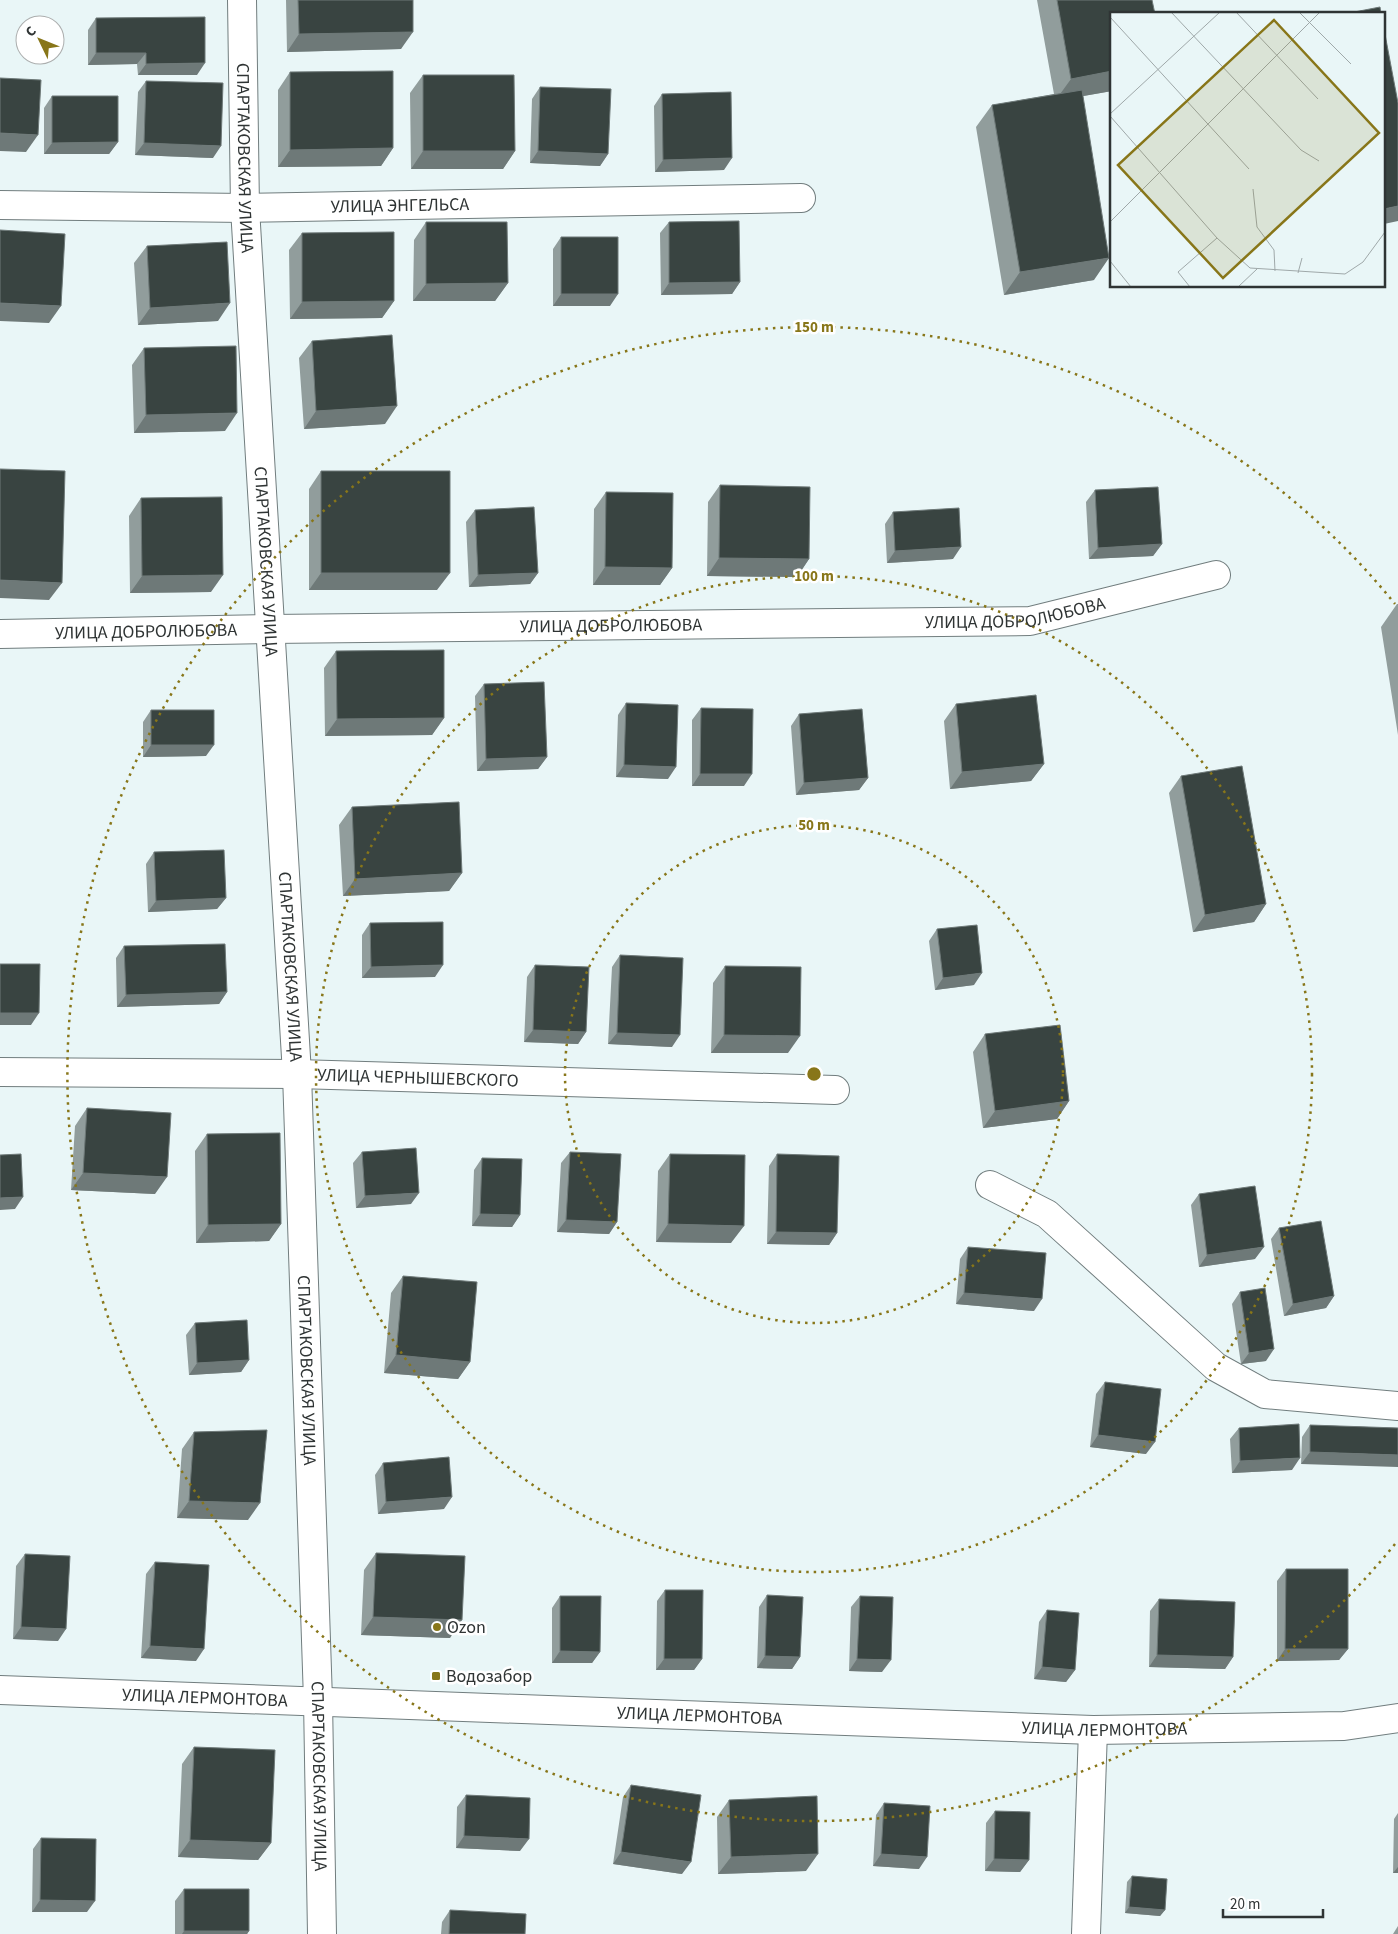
<svg xmlns="http://www.w3.org/2000/svg" width="1398" height="1934" font-family="'Source Sans 3',sans-serif">
  <rect width="100%" height="100%" fill="#e9f6f7"/>
  <g fill="none" stroke-linecap="round" stroke-linejoin="round">
    <g stroke="#717d7e" stroke-width="30">
      <g id="minor">
        <path id="s1" d="M242,0L245,208L297,1074L318,1700L322,1934"/>
        <path id="s2" d="M0,205L245,208L801,198"/>
        <path id="s3" d="M0,634L270,629L1030,621L1216,575"/>
        <path id="s4" d="M0,1072L297,1074L835,1090"/>
        <path d="M990,1185L1047,1214L1216,1367L1265,1394L1398,1406"/>
        <path id="s5" d="M0,1690L1093,1730L1344,1726L1398,1718"/>
        <path d="M1086,1934L1093,1730"/>
      </g>
    </g>
    <use href="#minor" stroke="#fff" stroke-width="28"/>
  </g>
  <path fill="#919d9c" d="M286,0H413L401,49L287,52Z
    M1037,0H1152L1112,91L1083,96L1094,280L1004,295L976,127L992,105L1054,94Z
    M96,18L197,75H138L137,64L88,65V30Z
    M290,72L393,148L381,166L278,167V90Z
    M423,75L515,151L503,169H411L410,93Z
    M146,81L213,158L135,155L138,92Z
    M540,87L608,154L600,166L530,163L532,99Z
    M662,94L724,170L655,172L654,106Z
    M52,96L118,142L109,154H44V108Z
    M426,222L508,283L495,301H413L414,240Z
    M669,222L740,282L732,294L661,295L660,233Z
    M302,233L394,301L382,318L290,319L289,250Z
    M561,237L610,306H553V249Z
    M147,246L218,321L138,325L134,263Z
    M312,341L385,424L304,429L299,358Z
    M144,348L225,431L134,433L132,365Z
    M321,471L437,590H309V489Z
    M720,485L809,559L797,577L707,576L708,502Z
    M1095,490L1162,544L1153,556L1089,559L1086,502Z
    M606,492L672,568L660,585H593L594,509Z
    M141,498L211,592L130,593L129,516Z
    M475,510L538,573L530,584L469,587L466,522Z
    M893,512L953,559L887,563L885,524Z
    M1397,604H1398V735L1381,627Z
    M336,651L444,718L432,735L325,736L324,668Z
    M484,684L547,757L538,769L477,771L475,696Z
    M626,703L668,779L616,777L618,715Z
    M956,704L1044,764L1031,781L950,789L944,721Z
    M701,708L744,786H692V720Z
    M151,710L206,756L143,757V722Z
    M799,714L868,778L859,790L796,795L791,726Z
    M1181,776L1266,904L1254,922L1193,932L1169,793Z
    M352,807L462,873L449,891L343,896L339,825Z
    M154,852L226,898L217,909L148,912L146,864Z
    M370,923L435,977L362,978V935Z
    M937,929L974,985L935,990L929,941Z
    M124,946L227,992L219,1004L117,1007L116,958Z
    M620,955L672,1047L608,1044L612,967Z
    M535,965L586,1032L578,1044L524,1042L527,977Z
    M725,966L788,1053H711L713,983Z
    M985,1034L1069,1101L1057,1119L983,1128L973,1052Z
    M87,1108L155,1194L71,1190L75,1126Z
    M207,1134L281,1224L269,1241L196,1243L195,1151Z
    M362,1152L411,1204L356,1208L353,1163Z
    M570,1152L617,1222L609,1234L557,1232L561,1163Z
    M670,1154L731,1243L656,1242L658,1171Z
    M777,1154L837,1233L829,1245L767,1244L769,1166Z
    M482,1158L520,1215L512,1227L472,1226L474,1170Z
    M1199,1194L1255,1259L1199,1267L1191,1205Z
    M1279,1228L1334,1296L1326,1308L1284,1316L1271,1239Z
    M968,1247L1034,1311L956,1304L960,1259Z
    M403,1276L470,1362L458,1379L384,1373L391,1293Z
    M1240,1292L1266,1361L1241,1364L1232,1304Z
    M195,1323L249,1360L241,1372L189,1375L186,1335Z
    M1105,1382L1146,1454L1090,1447L1096,1394Z
    M1310,1425L1398,1428L1301,1464L1302,1437Z
    M1239,1428L1292,1470L1232,1473L1230,1439Z
    M194,1432L248,1520L177,1518L182,1449Z
    M383,1463L444,1509L378,1514L375,1475Z
    M376,1553L450,1638L361,1635L364,1570Z
    M25,1554L58,1641L13,1639L16,1566Z
    M155,1562L196,1661L141,1658L146,1574Z
    M1286,1569L1348,1649L1339,1660L1277,1661V1581Z
    M665,1590L702,1659L694,1670H656L657,1601Z
    M767,1595L800,1657L792,1669L757,1668L759,1607Z
    M560,1596L600,1652L592,1663H552V1608Z
    M860,1596L882,1672L849,1671L851,1607Z
    M1159,1599L1233,1657L1225,1669L1149,1667L1150,1611Z
    M1047,1610L1075,1670L1066,1682L1034,1679L1039,1622Z
    M194,1747L271,1843L258,1860L178,1857L182,1764Z
    M631,1785L682,1874L613,1864L623,1797Z
    M466,1795L520,1851L456,1848L457,1807Z
    M729,1800L806,1871L718,1874L717,1817Z
    M884,1803L919,1869L873,1866L876,1815Z
    M995,1811L1029,1860L1020,1872L985,1871L986,1823Z
    M1398,1813V1873H1393L1394,1819Z
    M41,1838L87,1912H32L33,1849Z
    M1132,1876L1165,1910L1160,1916L1125,1913L1127,1882Z
    M184,1889L249,1931L247,1934H175V1901Z
    M450,1910L525,1934H441L442,1922Z
    M1398,1926V1934H1393Z"/>
  <path fill="#6e7978" d="M413,32L401,49L287,52L299,34Z
    M96,53H146L137,64L88,65Z
    M205,63L197,75H138L146,64Z
    M1112,71V91L1055,101L1071,79Z
    M0,133L38,135L26,152L0,151Z
    M118,142L109,154H44L52,143Z
    M144,143L221,146L213,158L135,155Z
    M393,148L381,166L278,167L290,150Z
    M423,151H515L503,169H411Z
    M538,151L608,154L600,166L530,163Z
    M732,158L724,170L655,172L663,160Z
    M1398,206V221L1384,224V209Z
    M1109,258L1094,280L1004,295L1020,272Z
    M740,282L732,294L661,295L669,283Z
    M508,283L495,301H413L426,284Z
    M561,294H618L610,306H553Z
    M394,301L382,318L290,319L302,302Z
    M0,303L61,306L49,323L0,321Z
    M230,303L218,321L138,325L150,308Z
    M397,406L385,424L304,429L316,411Z
    M237,413L225,431L134,433L146,415Z
    M1162,544L1153,556L1089,559L1098,548Z
    M961,547L953,559L887,563L895,551Z
    M719,558L809,559L797,577L707,576Z
    M605,567L672,568L660,585H593Z
    M321,573H450L437,590H309Z
    M538,573L530,584L469,587L478,575Z
    M223,575L211,592L130,593L142,576Z
    M0,580L62,583L49,600L0,598Z
    M444,718L432,735L325,736L337,719Z
    M151,745H214L206,756L143,757Z
    M547,757L538,769L477,771L486,759Z
    M1044,764L1031,781L950,789L962,772Z
    M624,765L676,767L668,779L616,777Z
    M700,774H752L744,786H692Z
    M868,778L859,790L796,795L804,783Z
    M462,873L449,891L343,896L355,879Z
    M226,898L217,909L148,912L156,901Z
    M1266,904L1254,922L1193,932L1205,915Z
    M443,965L435,977L362,978L371,967Z
    M982,973L974,985L935,990L943,978Z
    M227,992L219,1004L117,1007L126,995Z
    M0,1013H39L31,1025H0Z
    M533,1030L586,1032L578,1044L524,1042Z
    M617,1033L680,1035L672,1047L608,1044Z
    M724,1035L800,1036L788,1053H711Z
    M1069,1101L1057,1119L983,1128L995,1111Z
    M83,1173L167,1177L155,1194L71,1190Z
    M419,1193L411,1204L356,1208L365,1196Z
    M23,1197L15,1209L0,1210V1198Z
    M480,1214L520,1215L512,1227L472,1226Z
    M566,1220L617,1222L609,1234L557,1232Z
    M281,1224L269,1241L196,1243L208,1225Z
    M668,1224L744,1226L731,1243L656,1242Z
    M776,1232L837,1233L829,1245L767,1244Z
    M1264,1247L1255,1259L1199,1267L1207,1255Z
    M964,1293L1042,1299L1034,1311L956,1304Z
    M1334,1296L1326,1308L1284,1316L1293,1304Z
    M1274,1349L1266,1361L1241,1364L1249,1353Z
    M396,1355L470,1362L458,1379L384,1373Z
    M249,1360L241,1372L189,1375L197,1363Z
    M1098,1435L1155,1442L1146,1454L1090,1447Z
    M1310,1452L1398,1455V1467L1301,1464Z
    M1300,1458L1292,1470L1232,1473L1240,1461Z
    M452,1497L444,1509L378,1514L386,1502Z
    M189,1501L260,1503L248,1520L177,1518Z
    M373,1617L462,1620L450,1638L361,1635Z
    M21,1627L66,1629L58,1641L13,1639Z
    M150,1646L204,1649L196,1661L141,1658Z
    M1285,1649H1348L1339,1660L1277,1661Z
    M560,1651L600,1652L592,1663H552Z
    M1157,1655L1233,1657L1225,1669L1149,1667Z
    M765,1656L800,1657L792,1669L757,1668Z
    M664,1659H702L694,1670H656Z
    M857,1659L891,1660L882,1672L849,1671Z
    M1042,1667L1075,1670L1066,1682L1034,1679Z
    M464,1836L529,1839L520,1851L456,1848Z
    M190,1840L271,1843L258,1860L178,1857Z
    M621,1852L691,1862L682,1874L613,1864Z
    M818,1854L806,1871L718,1874L731,1857Z
    M881,1854L927,1857L919,1869L873,1866Z
    M994,1859L1029,1860L1020,1872L985,1871Z
    M1398,1867V1873H1393Z
    M40,1900L95,1901L87,1912H32Z
    M1129,1907L1165,1910L1160,1916L1125,1913Z
    M184,1931H249L247,1934H182Z"/>
  <path fill="#394441" stroke="#6e7978" d="M298,0H413V32L299,34Z
    M1057,0H1152L1155,14H1112V71L1071,79Z
    M1380,7L1381,14H1344Z
    M205,17V63L146,64V53H96V18Z
    M1384,29L1398,103V206L1384,209Z
    M393,71V148L290,150V72Z
    M423,75H514L515,151H423Z
    M0,78L41,80L38,135L0,133Z
    M146,81L223,83L221,146L144,143Z
    M540,87L611,89L608,154L538,151Z
    M1082,90L1109,258L1020,272L992,105Z
    M731,92L732,158L663,160L662,94Z
    M52,96H118V142L52,143Z
    M739,221L740,282L669,283V222Z
    M426,222H507L508,283L426,284Z
    M0,230L65,234L61,306L0,303Z
    M394,232V301L302,302V233Z
    M561,237H618V294H561Z
    M227,242L230,303L150,308L147,246Z
    M392,335L397,406L316,411L312,341Z
    M236,346L237,413L146,415L144,348Z
    M0,469L65,471L62,583L0,580Z
    M321,471H450V573H321Z
    M720,485L810,487L809,559L719,558Z
    M1158,487L1162,544L1098,548L1095,490Z
    M606,492L673,493L672,568L605,567Z
    M222,497L223,575L142,576L141,498Z
    M534,507L538,573L478,575L475,510Z
    M959,508L961,547L895,551L893,512Z
    M444,650V718L337,719L336,651Z
    M544,682L547,757L486,759L484,684Z
    M1036,695L1044,764L962,772L956,704Z
    M626,703L678,705L676,767L624,765Z
    M701,708L753,709L752,774H700Z
    M862,709L868,778L804,783L799,714Z
    M151,710H214V745H151Z
    M1242,766L1266,904L1205,915L1181,776Z
    M459,802L462,873L355,879L352,807Z
    M224,850L226,898L156,901L154,852Z
    M443,922V965L371,967L370,923Z
    M977,925L982,973L943,978L937,929Z
    M225,944L227,992L126,995L124,946Z
    M620,955L683,958L680,1035L617,1033Z
    M0,964H40L39,1013H0Z
    M535,965L589,967L586,1032L533,1030Z
    M725,966L801,967L800,1036L724,1035Z
    M1060,1025L1069,1101L995,1111L985,1034Z
    M87,1108L171,1113L167,1177L83,1173Z
    M280,1133L281,1224L208,1225L207,1134Z
    M416,1148L419,1193L365,1196L362,1152Z
    M570,1152L621,1154L617,1222L566,1220Z
    M21,1154L23,1197L0,1198V1155Z
    M670,1154L745,1155L744,1226L668,1224Z
    M777,1154L839,1156L837,1233L776,1232Z
    M482,1158L522,1159L520,1215L480,1214Z
    M1255,1186L1264,1247L1207,1255L1199,1194Z
    M1321,1221L1334,1296L1293,1304L1279,1228Z
    M968,1247L1046,1253L1042,1299L964,1293Z
    M403,1276L477,1282L470,1362L396,1355Z
    M1265,1288L1274,1349L1249,1353L1240,1292Z
    M247,1320L249,1360L197,1363L195,1323Z
    M1105,1382L1161,1389L1155,1442L1098,1435Z
    M1299,1424L1300,1458L1240,1461L1239,1428Z
    M1310,1425L1398,1428V1455L1310,1452Z
    M267,1430L260,1503L189,1501L194,1432Z
    M449,1457L452,1497L386,1502L383,1463Z
    M376,1553L465,1556L462,1620L373,1617Z
    M25,1554L70,1556L66,1629L21,1627Z
    M155,1562L209,1565L204,1649L150,1646Z
    M1286,1569H1348V1649H1285Z
    M665,1590H703L702,1659H664Z
    M767,1595L803,1597L800,1657L765,1656Z
    M560,1596H601L600,1652L560,1651Z
    M860,1596L893,1597L891,1660L857,1659Z
    M1159,1599L1235,1602L1233,1657L1157,1655Z
    M1047,1610L1079,1613L1075,1670L1042,1667Z
    M194,1747L275,1750L271,1843L190,1840Z
    M631,1785L701,1795L691,1862L621,1852Z
    M466,1795L530,1798L529,1839L464,1836Z
    M817,1796L818,1854L731,1857L729,1800Z
    M884,1803L930,1806L927,1857L881,1854Z
    M995,1811L1030,1812L1029,1860L994,1859Z
    M41,1838L96,1839L95,1901L40,1900Z
    M1132,1876L1167,1879L1165,1910L1129,1907Z
    M184,1889H249V1931H184Z
    M450,1910L526,1914L525,1934H449Z"/>
  <g fill="none" stroke="#887619" stroke-width="2.5" stroke-dasharray="2.5 5">
    <circle cx="814" cy="1074" r="249"/>
    <circle cx="814" cy="1074" r="498"/>
    <path d="M1395 1544A747 747 0 1 1 1395 604"/>
  </g>
  <g fill="#887619" stroke="#fff" stroke-width="2">
    <circle cx="437" cy="1627" r="5"/>
    <rect x="431" y="1671" width="10" height="10" rx="2.5"/>
  </g>
  <g text-anchor="middle" dominant-baseline="central" stroke-width="5" stroke-linejoin="round" paint-order="stroke">
    <g font-size="18" fill="#2f3434" stroke="#fff">
      <text stroke="none"><textPath href="#s1" startOffset="158">СПАРТАКОВСКАЯ УЛИЦА</textPath></text>
      <text stroke="none"><textPath href="#s2" startOffset="400">УЛИЦА ЭНГЕЛЬСА</textPath></text>
      <text stroke="none"><textPath href="#s1" startOffset="562">СПАРТАКОВСКАЯ УЛИЦА</textPath></text>
      <text stroke="none"><textPath href="#s3" startOffset="1016">УЛИЦА ДОБРОЛЮБОВА</textPath></text>
      <text stroke="none"><textPath href="#s3" startOffset="611">УЛИЦА ДОБРОЛЮБОВА</textPath></text>
      <text stroke="none"><textPath href="#s3" startOffset="146">УЛИЦА ДОБРОЛЮБОВА</textPath></text>
      <text stroke="none"><textPath href="#s1" startOffset="968">СПАРТАКОВСКАЯ УЛИЦА</textPath></text>
      <text stroke="none"><textPath href="#s4" startOffset="418">УЛИЦА ЧЕРНЫШЕВСКОГО</textPath></text>
      <text stroke="none"><textPath href="#s1" startOffset="1372">СПАРТАКОВСКАЯ УЛИЦА</textPath></text>
      <text stroke="none"><textPath href="#s5" startOffset="205">УЛИЦА ЛЕРМОНТОВА</textPath></text>
      <text stroke="none"><textPath href="#s5" startOffset="700">УЛИЦА ЛЕРМОНТОВА</textPath></text>
      <text stroke="none"><textPath href="#s5" startOffset="1105">УЛИЦА ЛЕРМОНТОВА</textPath></text>
      <text stroke="none"><textPath href="#s1" startOffset="1778">СПАРТАКОВСКАЯ УЛИЦА</textPath></text>
    </g>
    <g font-size="18" fill="#2f3434" stroke="#fff" text-anchor="start">
      <text x="447" y="1627">Ozon</text>
      <text x="446" y="1676">Водозабор</text>
    </g>
  </g>
  <g transform="translate(1110 12)">
    <rect width="275" height="275" fill="#e9f6f7"/>
    <path fill="none" stroke="#9fa8a9" stroke-width="1" d="M61,0L191,138L209,149M126,0L208,87M189,0L241,52M0,5L139,157M0,102L110,0M0,104L107,226L140,256L235,262L253,250L275,220M143,177L147,215L164,238L165,259M0,210L210,0M0,249L21,275M188,261L192,246M80,275L68,260L107,226M128,275L147,257"/>
    <path fill="#887619" fill-opacity="0.15" stroke="#887619" stroke-width="2.5" d="M164,8L269,121L113,266L8,153Z"/>
    <rect width="275" height="275" fill="none" stroke="#2f3434" stroke-width="2.5"/>
  </g>
  <circle cx="814" cy="1074" r="8" fill="#887619" stroke="#fff" stroke-width="2.5"/>
  <g font-size="15" text-anchor="middle" font-weight="bold" fill="#887619" stroke="#fff" stroke-width="5" stroke-linejoin="round" paint-order="stroke">
    <text x="814" y="332">150 m</text>
    <text x="814" y="581">100 m</text>
    <text x="814" y="830">50 m</text>
  </g>
  <g transform="translate(40 40) rotate(313)"><circle r="24" fill="#ffffff" stroke="#acaeae"/>
  <path d="M0-4L9 19L0 12L-9 19Z" fill="#887619"/>
  <text y="-8" font-size="14" font-weight="bold" text-anchor="middle" fill="#2f3434">С</text>
  </g>
  <path d="M1223 1909v8h100v-8" fill="none" stroke="#2f3434" stroke-width="2.5"/>
  <text x="1230" y="1909" font-size="15" fill="#2f3434" stroke="#ffffff" stroke-width="4" paint-order="stroke">20 m</text>
</svg>
